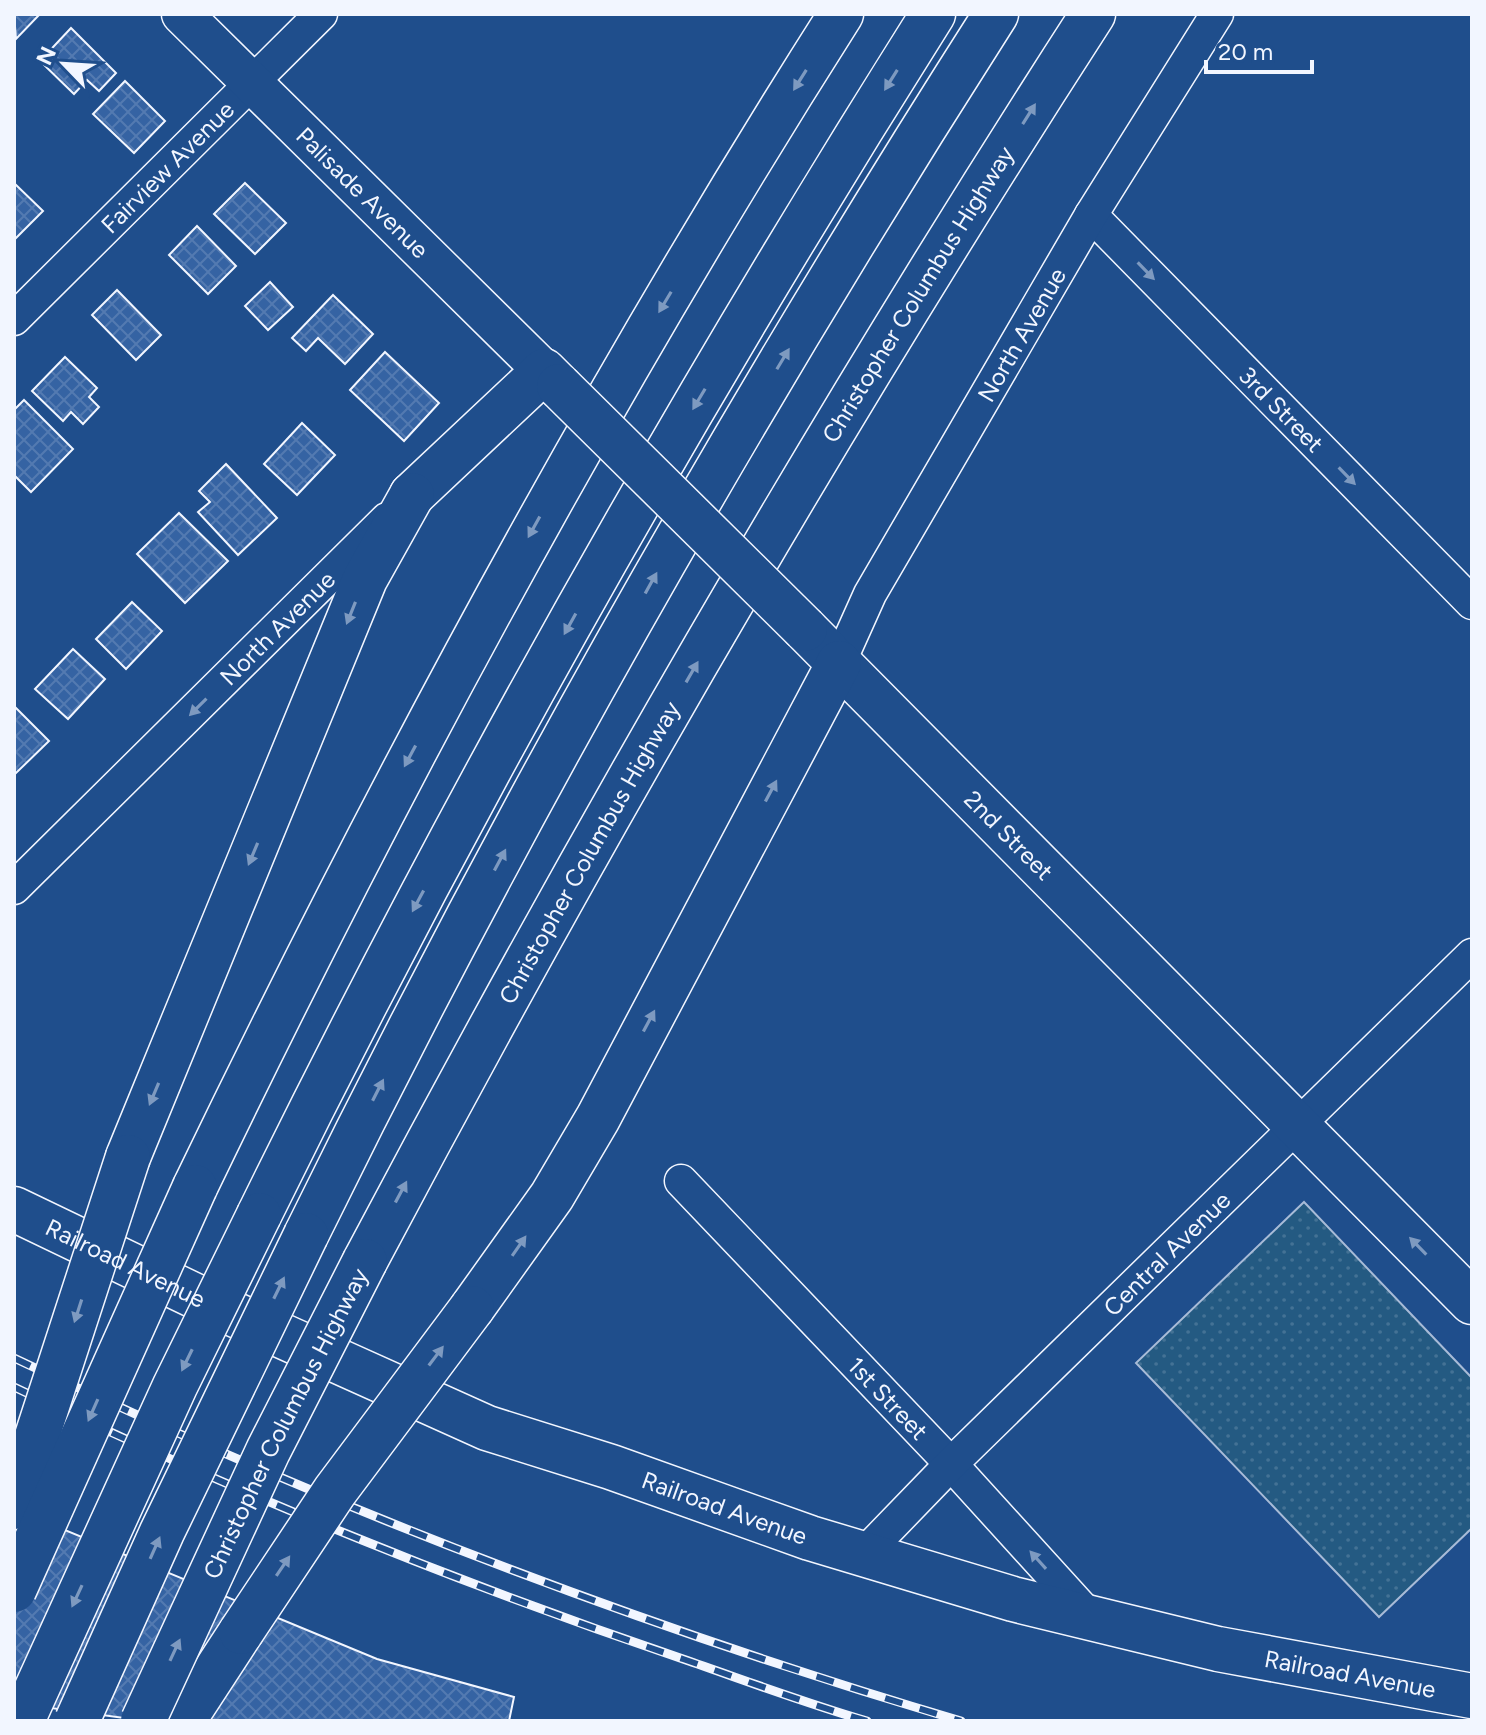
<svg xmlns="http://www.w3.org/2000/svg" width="1486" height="1735" font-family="Figtree,sans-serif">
  <defs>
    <pattern id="park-dots" width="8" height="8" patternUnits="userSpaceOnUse" patternTransform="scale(2)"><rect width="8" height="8" fill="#245a82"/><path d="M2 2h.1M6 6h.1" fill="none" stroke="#447295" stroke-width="1.8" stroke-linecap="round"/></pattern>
    <pattern id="building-cross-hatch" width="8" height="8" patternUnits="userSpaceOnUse" patternTransform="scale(2)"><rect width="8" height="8" fill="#3563a3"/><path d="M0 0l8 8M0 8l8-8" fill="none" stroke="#537ab1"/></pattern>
  </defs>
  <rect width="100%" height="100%" fill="#1f4e8c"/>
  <path fill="url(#park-dots)" stroke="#a8bbd7" stroke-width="2" d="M1304,1202L1472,1378V1528L1379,1617L1136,1363Z"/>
  <path fill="url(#building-cross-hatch)" stroke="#f2f6ff" stroke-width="2" d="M14,14H40L16,39Z
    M71,28L116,73L99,91L87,80L74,94L40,61Z
    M125,81L165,121L134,153L93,114Z
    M14,183L43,211L14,240Z
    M245,183L286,223L255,254L214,214Z
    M197,226L236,266L208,294L169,255Z
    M270,282L293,307L268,330L245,306Z
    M117,290L161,335L136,360L92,315Z
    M333,295L373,334L345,364L318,338L306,351L292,338Z
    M385,352L439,403L404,441L350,390Z
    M65,357L97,388L89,397L99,407L83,424L71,412L63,421L32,391Z
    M24,400L73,449L31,492L14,475V410Z
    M302,423L335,455L297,495L264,464Z
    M226,464L277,518L238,555L198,512L210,502L199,491Z
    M179,513L228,561L185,603L137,554Z
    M132,602L162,631L126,669L96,639Z
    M73,649L105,679L68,719L35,689Z
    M14,706L49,741L14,775Z
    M14,1509L377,1659L514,1697L509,1721H146L14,1703Z"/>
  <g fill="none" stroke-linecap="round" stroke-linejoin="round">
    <g stroke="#f2f6ff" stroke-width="35">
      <g id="minor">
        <path id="s1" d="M1091,215L1472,603"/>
        <path id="s2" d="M14,319L321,14"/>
        <path id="s3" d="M839,663L870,594L1091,215L1217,14"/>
        <path id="s4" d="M14,888L387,519"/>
        <path id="s5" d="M681,1181L951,1464L1091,1618"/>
        <path id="s6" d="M863,1555L951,1464L1472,955"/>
      </g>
    </g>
    <g stroke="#f2f6ff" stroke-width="43">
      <g id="tertiary">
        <path id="s7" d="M182,14L544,371"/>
      </g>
    </g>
    <g stroke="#f2f6ff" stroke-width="47">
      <g id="secondary">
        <path d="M412,495L544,371L559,386"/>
        <path id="s8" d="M805,629L1472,1302"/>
        <path id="s9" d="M14,1209L218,1307L487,1428L611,1467L810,1538L1013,1599L1218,1649L1472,1696"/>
      </g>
    </g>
    <g stroke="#f2f6ff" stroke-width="47">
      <g id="motorway">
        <path d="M128,1157L365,579L412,495"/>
        <path d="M195,1187C389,784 601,391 841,14"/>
        <path d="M259,1215C461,803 688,402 933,14"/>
        <path d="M306,1235C512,815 744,408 996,14"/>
        <path id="s10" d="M365,1261C590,836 832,418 1093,14"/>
        <path d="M472,1308L552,1196L598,1118L839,663"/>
        <path d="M183,1721L241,1632"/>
      </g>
    </g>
    <use href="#minor" stroke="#1f4e8c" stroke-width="32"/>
    <use href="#tertiary" stroke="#1f4e8c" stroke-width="40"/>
    <use href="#secondary" stroke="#1f4e8c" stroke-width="44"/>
    <use href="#motorway" stroke="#1f4e8c" stroke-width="44"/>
    <g stroke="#f2f6ff" stroke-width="9">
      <path id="rail" d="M14,1358C320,1503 636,1625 961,1721
        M14,1387C232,1491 455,1582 683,1659C744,1680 805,1703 867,1721"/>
    </g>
    <use href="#rail" stroke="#1f4e8c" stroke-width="6" stroke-dasharray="18" stroke-linecap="butt"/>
    <g stroke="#f2f6ff" stroke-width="47" stroke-linecap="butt">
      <path id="secondary-bridge" d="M559,386L805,629"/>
    </g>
    <g stroke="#f2f6ff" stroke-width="47" stroke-linecap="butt">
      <g id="motorway-bridge">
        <path d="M14,1507L128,1157"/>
        <path d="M14,1590L195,1187"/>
        <path d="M241,1632L335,1491L472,1308"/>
        <path d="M22,1721L175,1386L259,1215"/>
        <path d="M77,1721L162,1532L306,1235"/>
        <path id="s11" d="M143,1721L268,1451L365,1261"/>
      </g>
    </g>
    <use href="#secondary-bridge" stroke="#1f4e8c" stroke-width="44"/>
    <use href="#motorway-bridge" stroke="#1f4e8c" stroke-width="44"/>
  </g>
  <defs><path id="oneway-solid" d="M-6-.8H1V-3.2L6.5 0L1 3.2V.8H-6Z" transform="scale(2)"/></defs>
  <g fill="#7e9ac0">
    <use href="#oneway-solid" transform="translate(800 80) rotate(122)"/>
    <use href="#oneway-solid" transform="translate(891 80) rotate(122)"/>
    <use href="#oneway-solid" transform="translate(1029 114) rotate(-58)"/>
    <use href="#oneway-solid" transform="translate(1146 271) rotate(46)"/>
    <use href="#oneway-solid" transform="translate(665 302) rotate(121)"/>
    <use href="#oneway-solid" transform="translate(783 359) rotate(-59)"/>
    <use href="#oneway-solid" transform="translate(699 399) rotate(121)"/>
    <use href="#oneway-solid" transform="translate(1347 476) rotate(46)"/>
    <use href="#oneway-solid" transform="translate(534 527) rotate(119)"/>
    <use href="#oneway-solid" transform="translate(651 583) rotate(-61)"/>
    <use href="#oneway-solid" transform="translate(351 613) rotate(112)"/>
    <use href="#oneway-solid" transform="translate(570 624) rotate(119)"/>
    <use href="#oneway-solid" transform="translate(692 672) rotate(-60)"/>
    <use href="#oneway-solid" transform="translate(198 707) rotate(135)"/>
    <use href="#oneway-solid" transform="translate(410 756) rotate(118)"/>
    <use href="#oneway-solid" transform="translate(771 791) rotate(-62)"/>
    <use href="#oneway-solid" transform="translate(253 854) rotate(113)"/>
    <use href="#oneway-solid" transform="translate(500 860) rotate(-62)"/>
    <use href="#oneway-solid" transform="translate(418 901) rotate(118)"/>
    <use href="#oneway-solid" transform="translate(649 1021) rotate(-62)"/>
    <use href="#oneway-solid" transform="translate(378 1090) rotate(-63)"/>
    <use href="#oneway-solid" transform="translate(154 1094) rotate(113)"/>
    <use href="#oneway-solid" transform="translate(401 1192) rotate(-62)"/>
    <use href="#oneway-solid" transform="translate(519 1246) rotate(-55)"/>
    <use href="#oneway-solid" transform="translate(1418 1246) rotate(-134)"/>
    <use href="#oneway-solid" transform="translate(279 1288) rotate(-64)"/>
    <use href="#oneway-solid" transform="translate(78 1311) rotate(108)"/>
    <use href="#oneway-solid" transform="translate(436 1356) rotate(-53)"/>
    <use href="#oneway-solid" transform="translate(187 1360) rotate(116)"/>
    <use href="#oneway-solid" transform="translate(93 1410) rotate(114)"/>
    <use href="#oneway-solid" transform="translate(155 1548) rotate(-66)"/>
    <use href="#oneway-solid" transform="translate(1038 1560) rotate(-132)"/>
    <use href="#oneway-solid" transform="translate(283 1566) rotate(-56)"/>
    <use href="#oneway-solid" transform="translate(77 1596) rotate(115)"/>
    <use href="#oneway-solid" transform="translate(175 1650) rotate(-65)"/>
  </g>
  <g text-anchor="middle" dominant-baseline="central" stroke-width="6" stroke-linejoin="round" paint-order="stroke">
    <g font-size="24" fill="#f2f6ff" stroke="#1f4e8c">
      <text stroke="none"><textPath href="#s2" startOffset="216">Fairview Avenue</textPath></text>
      <text stroke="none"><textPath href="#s7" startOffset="254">Palisade Avenue</textPath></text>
      <text stroke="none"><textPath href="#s10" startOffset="1114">Christopher Columbus Highway</textPath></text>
      <text stroke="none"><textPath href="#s3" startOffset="376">North Avenue</textPath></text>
      <text stroke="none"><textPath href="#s1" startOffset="272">3rd Street</textPath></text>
      <text stroke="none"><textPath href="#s4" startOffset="370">North Avenue</textPath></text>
      <text stroke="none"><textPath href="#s8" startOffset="290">2nd Street</textPath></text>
      <text stroke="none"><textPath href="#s10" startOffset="466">Christopher Columbus Highway</textPath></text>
      <text stroke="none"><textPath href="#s6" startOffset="428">Central Avenue</textPath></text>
      <text stroke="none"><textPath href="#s9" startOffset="124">Railroad Avenue</textPath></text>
      <text stroke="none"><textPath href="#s5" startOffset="300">1st Street</textPath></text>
      <text stroke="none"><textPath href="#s11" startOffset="330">Christopher Columbus Highway</textPath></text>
      <text stroke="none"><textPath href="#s9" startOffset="772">Railroad Avenue</textPath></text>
      <text stroke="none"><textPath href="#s9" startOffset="1420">Railroad Avenue</textPath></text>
    </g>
  </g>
  <rect width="1486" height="1735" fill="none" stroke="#f2f6ff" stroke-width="32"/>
  <g transform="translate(64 64) rotate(295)" stroke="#1f4e8c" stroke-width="6" paint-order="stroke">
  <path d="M0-6L14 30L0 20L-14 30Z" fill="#f2f6ff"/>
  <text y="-12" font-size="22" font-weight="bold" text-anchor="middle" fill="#f2f6ff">N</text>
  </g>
  <path d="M1206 60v12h106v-12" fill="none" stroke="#f2f6ff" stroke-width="4"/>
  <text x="1218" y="60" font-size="24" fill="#f2f6ff" stroke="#1f4e8c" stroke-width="6" paint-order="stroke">20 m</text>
</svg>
